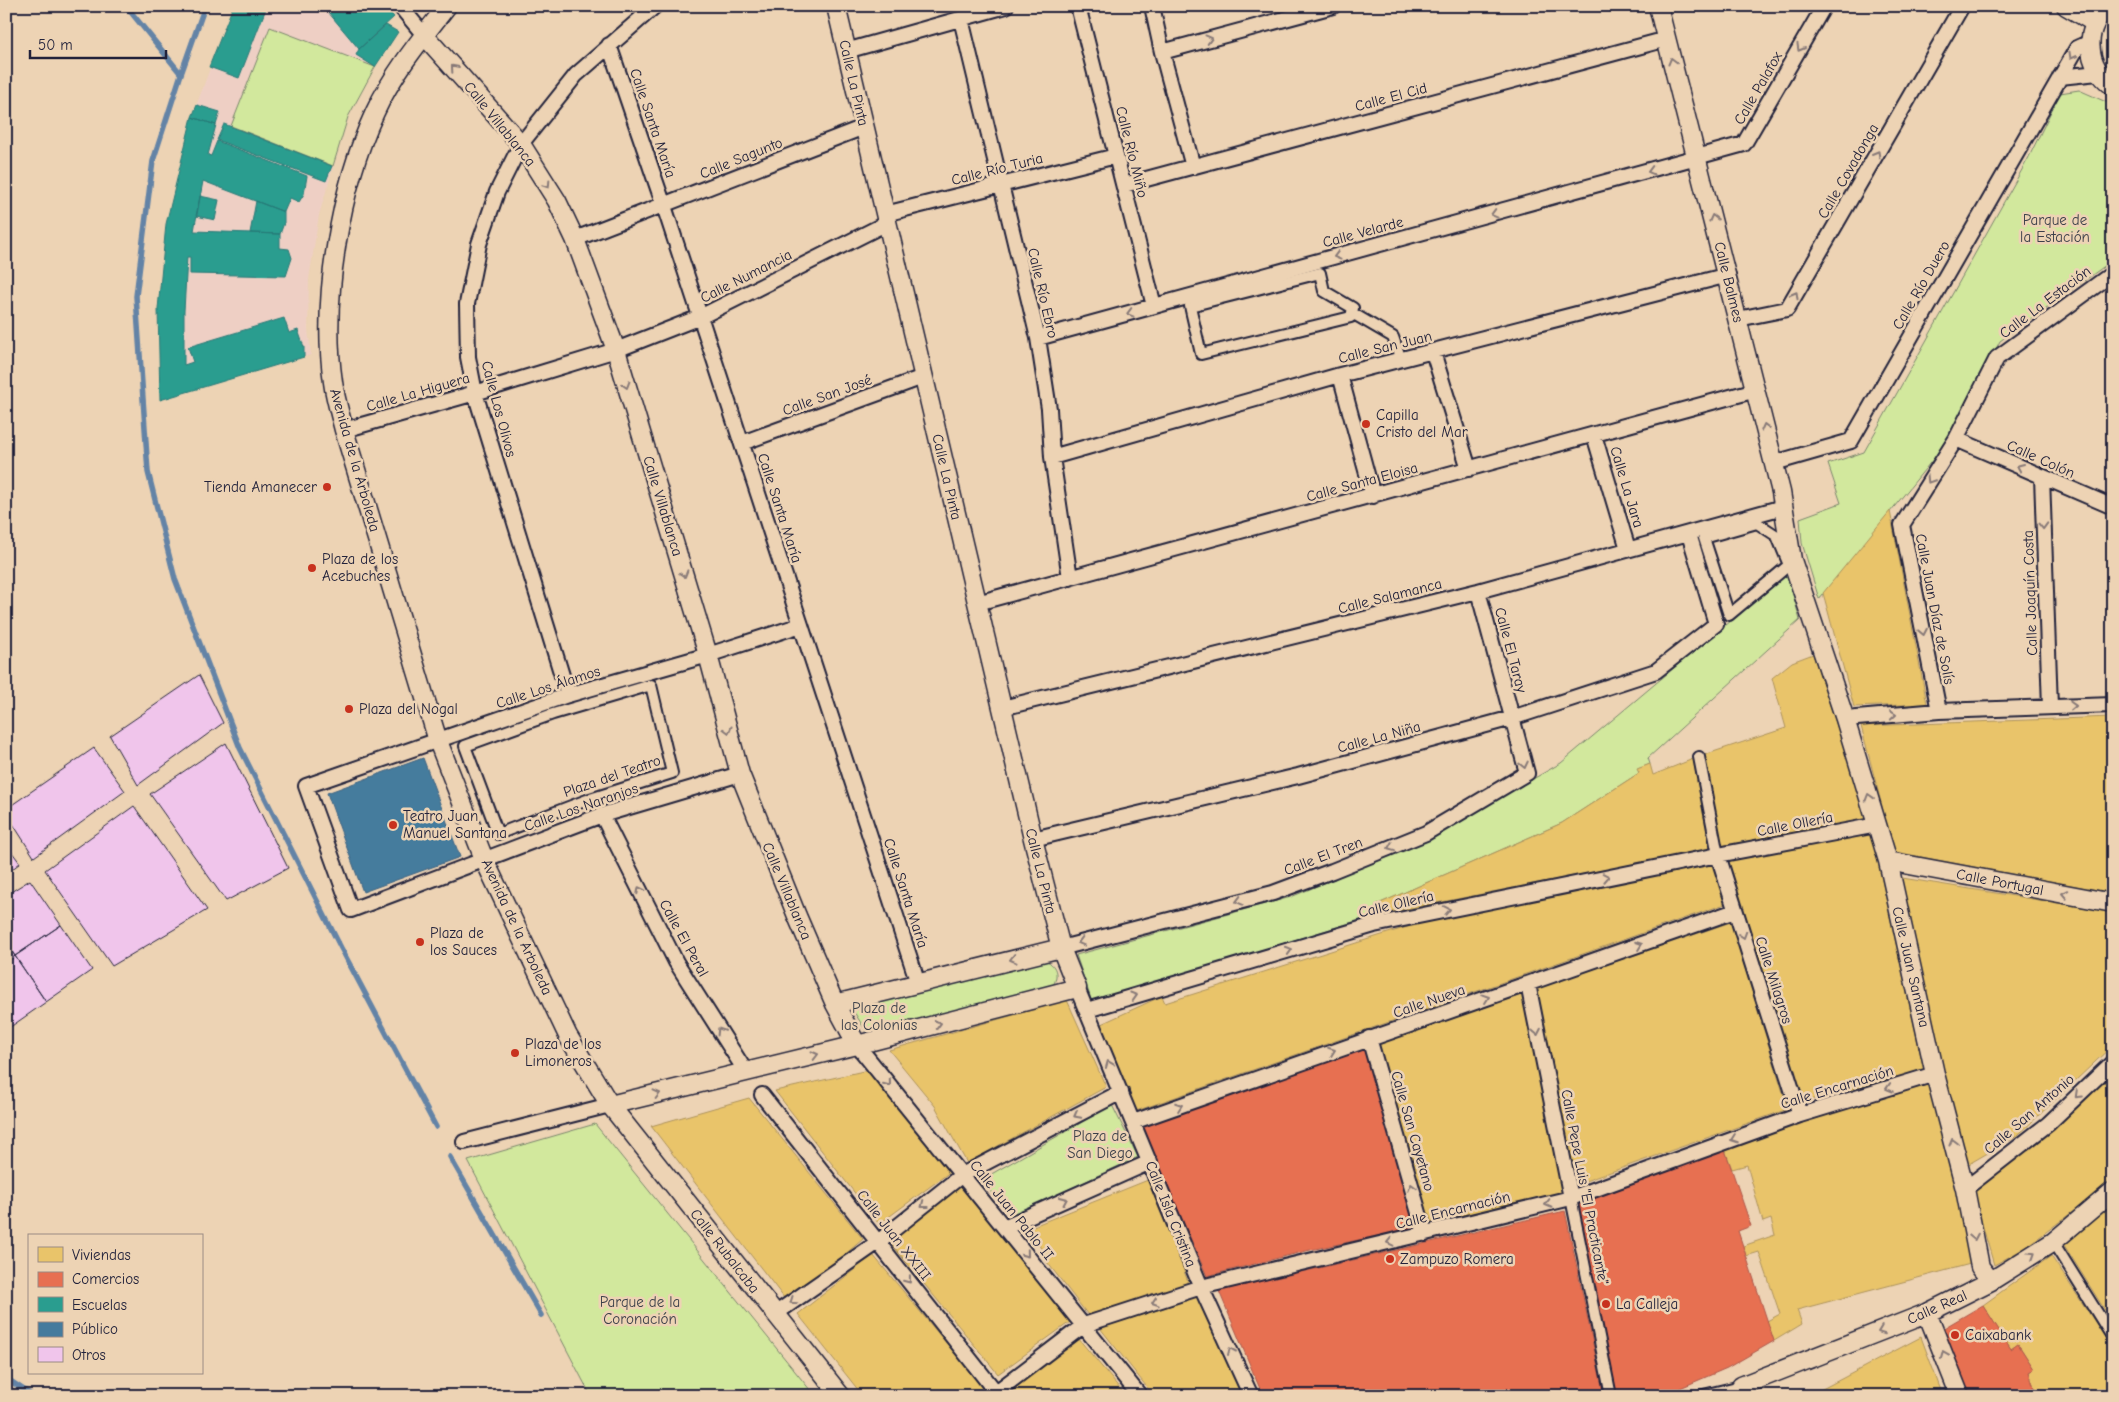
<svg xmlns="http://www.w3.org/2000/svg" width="2119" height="1402" font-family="'Comic Neue',sans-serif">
  <rect width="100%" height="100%" fill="#edd3b4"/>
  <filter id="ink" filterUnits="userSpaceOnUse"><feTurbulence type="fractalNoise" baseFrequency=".02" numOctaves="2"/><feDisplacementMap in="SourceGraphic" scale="10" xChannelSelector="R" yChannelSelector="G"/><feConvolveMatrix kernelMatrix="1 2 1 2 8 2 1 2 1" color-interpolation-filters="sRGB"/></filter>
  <g filter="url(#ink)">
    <path fill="#eecfc4" d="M233,6H384L394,17L386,25L398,32L368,77L348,117L319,215L309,279L308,329L311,355L160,400L158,309L166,224L192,117Z"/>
    <path fill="#d2e89d" stroke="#7a856c" d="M270,27L375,67L348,117L333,166L231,126Z
      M2079,90L2113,105V260L2000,341L1952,436L1819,599L1802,543L1800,518L1841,503L1828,464L1864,452L2028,159L2060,93Z
      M1787,573L1800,620L1648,758L1650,764L1638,769L1639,773L1562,823L1376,905V915L1092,1002L1076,955L1291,897L1428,839L1561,763Z
      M1045,960C1058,966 1059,977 1051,989L869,1036L851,1007Z
      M1112,1105L1138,1157L1011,1216L981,1180Z
      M595,1124L815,1396H591L468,1161Z"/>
    <path fill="#e9c46a" stroke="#ad935c" d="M1890,511L1927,704L1854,707L1823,593Z
      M1813,654L1868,819L1721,846L1704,755L1786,728L1772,678L1792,662Z
      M2113,717V893L1894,852L1861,726Z
      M1693,759L1710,849L1376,915V905L1562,823L1639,773L1637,769L1650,764L1653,775Z
      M1871,831L1924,1070L1800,1103L1725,859Z
      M1712,861L1725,904L1136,1111L1099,1025L1162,996L1165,1003L1420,923Z
      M1896,877L2113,912V1045L2017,1136L1967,1165Z
      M1731,922L1788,1109L1574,1185L1535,989Z
      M1526,993L1562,1192L1479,1214L1429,1222L1378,1044Z
      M1067,1000L1106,1087L967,1163L935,1106L889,1050Z
      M868,1070L950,1172L879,1224L775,1091Z
      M2113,1071V1181L2025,1248L1994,1265L1973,1193L2050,1130Z
      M1930,1084L1974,1263L1797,1310L1802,1324L1774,1341L1767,1321L1780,1314L1759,1252L1746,1256L1743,1246L1775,1235L1771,1219L1763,1222L1747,1165L1732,1169L1725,1150L1818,1116Z
      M749,1098L863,1239L788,1303L651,1126Z
      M1148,1180L1189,1284L1088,1315L1047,1262L1031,1227Z
      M961,1186L1070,1322L998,1374L889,1241Z
      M2113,1203V1323L2064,1245Z
      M873,1255L983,1387L973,1396H863L798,1314Z
      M2051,1256L2113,1349V1396H2037L2029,1372L2034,1369L2018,1344L2011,1349L1983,1305Z
      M1198,1297L1243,1396H1154L1100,1328Z
      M1921,1337L1943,1396H1809Z
      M1078,1338L1126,1396H1017L1011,1388Z"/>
    <path fill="#e76f51" stroke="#ac584a" d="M1365,1049L1416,1228L1310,1250L1207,1276L1141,1125Z
      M1725,1150L1751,1226L1738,1231L1774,1341L1727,1368L1664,1395L1616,1396L1577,1205Z
      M1565,1211L1604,1396H1263L1219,1291Z
      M1983,1305L2011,1349L2018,1344L2034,1369L2029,1372L2037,1396H1968L1942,1329Z"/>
    <path fill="#2a9d8f" stroke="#287876" d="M233,6H267L239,78L209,67Z
      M323,6H384L394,17L359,49Z
      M386,25L398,32L375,67L356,55L359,49Z
      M197,105L220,112L216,125L192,117Z
      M192,117L216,125L208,155L211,156L217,141L307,176L304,194L299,202L290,198L284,212L203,181L194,231L280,234V248L289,249L292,258L286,276L190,274V257H187L184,311V365L193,362L188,347L284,318L289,333L298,330L304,347V357L160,400L158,309L166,224Z
      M224,124L332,166L326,181L217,140Z
      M200,196L219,200L215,220L196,216Z
      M256,201L284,212V223L280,234L250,233Z"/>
    <path fill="#457b9d" stroke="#3a6080" d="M423,758L460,857L363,892L327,793Z"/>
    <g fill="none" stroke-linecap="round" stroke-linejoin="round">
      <path stroke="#6383a6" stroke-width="5.5" d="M126,6L181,74L153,161L136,296L148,472L175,579L240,748L341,948L436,1127
        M181,74L205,6
        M450,1157L541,1315
        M6,1378L33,1396"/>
    </g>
    <path fill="#f0c5eb" stroke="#22223b" d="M199,675L223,723L138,785L110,736Z
      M226,743L288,868L226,901L150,794Z
      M94,748L125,791L34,857L6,813V809Z
      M134,806L207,910L112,966L45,870Z
      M6,844L20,863L6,874Z
      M30,880L61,925L15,956L6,943V895Z
      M61,925L92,970L46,1002L15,956Z
      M6,943L15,956L6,963Z
      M15,956L46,1002L6,1030V963Z"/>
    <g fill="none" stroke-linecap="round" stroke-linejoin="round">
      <g stroke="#22223b" stroke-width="14">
        <path id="pedestrian" d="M1320,273L1324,291L1353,308L1351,317L1201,354L1190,306Z
          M1352,313L1393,337L1401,360
          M1757,523L1777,536L1789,565L1729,615L1704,538Z
          M651,685L672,773L587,800L498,834L465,746L553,714Z
          M1699,757L1718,855
          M1571,1198L1611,1396
          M2053,1242L2113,1338
          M1699,1396L1741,1386"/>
      </g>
      <g stroke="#22223b" stroke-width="18">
        <path id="minor" d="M400,6L424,35
          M1078,6L1154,306
          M1152,6L1162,52L1193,167
          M961,19L1038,338L1049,409L1052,457L1070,578
          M609,45L664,206L918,983
          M846,51L1006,6
          M1162,52L1333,6
          M2060,77L2098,73
          M1124,185L1667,39
          M885,214L1116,156
          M575,239L864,127
          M1738,319L1787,309L1962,6
          M1038,338L1744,144L1824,6
          M1433,352L1469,469
          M1340,375L1373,496
          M344,430L475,393L616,350L700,317L887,223
          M1594,435L1628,549
          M1956,439L2113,507
          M742,443L923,377
          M1052,457L1340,375L1728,275
          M1774,463L1851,441L2077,48L2090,42
          M2042,477L2050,707
          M977,603L1756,390
          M568,695L475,393L468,357L467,304L479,244L497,192L521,144L576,75L655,6
          M1002,708L1478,591L1783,507
          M1939,711L1902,525L1956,439L1997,358L2113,273
          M1845,719L1939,711L2113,705
          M740,774L602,815L351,910L306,786L568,695L708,655L801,625
          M602,815L676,962L746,1072
          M1033,839L1298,776L1512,718L1656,671L1716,624L1689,534
          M1718,855L1800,1115
          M1061,948L1273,893L1332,871L1426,833L1527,773L1478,591
          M1528,984L1571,1198
          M1077,988L1201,1287L1251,1396
          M1087,1010L1374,925L1718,855L1877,825
          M1369,1038L1425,1234
          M857,1045L1140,1396
          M762,1095L999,1396
          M1133,1122L1735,911
          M464,1142L610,1105
          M1965,1189L2048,1124L2113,1062
          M1004,1227L1150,1162
          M775,1314L878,1242L962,1175L1121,1092
          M991,1396L1084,1325L1201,1287L1571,1198L1800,1115L1935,1074"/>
      </g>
      <g stroke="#22223b" stroke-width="21">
        <path id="tertiary" d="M447,6C421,39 393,73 375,112C340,187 321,300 333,382C335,398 340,414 344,430L438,741L484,859L568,1036L610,1105L841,1396
          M1658,6L1781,492L1792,560L1845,719L1888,861L1935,1074L1965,1189L1980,1267L1991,1281
          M2066,6L2095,23
          M2110,6C2082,27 2085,66 2113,86
          M424,35L521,144L557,201L575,239L616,350L708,655L740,774L797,916L835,1004L857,1045
          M1888,861L2113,903
          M835,1004L1061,948
          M610,1105L857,1045L1077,988L1061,948L1033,839L836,6
          M1927,1313L1960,1396
          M1745,1396L1741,1386L1927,1313L1991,1281L2053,1242L2113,1191"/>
      </g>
      <use href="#pedestrian" stroke="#edd3b4" stroke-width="10"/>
      <use href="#minor" stroke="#edd3b4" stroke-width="14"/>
      <use href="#tertiary" stroke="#edd3b4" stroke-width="18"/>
    </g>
    <defs><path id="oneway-chevron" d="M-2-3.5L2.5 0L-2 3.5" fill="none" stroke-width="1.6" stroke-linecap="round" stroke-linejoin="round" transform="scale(1.25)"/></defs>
    <g stroke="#887a78">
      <use href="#oneway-chevron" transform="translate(1209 39) rotate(-15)"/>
      <use href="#oneway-chevron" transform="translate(1800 48) rotate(120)"/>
      <use href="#oneway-chevron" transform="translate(2072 56) rotate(120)"/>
      <use href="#oneway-chevron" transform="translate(1672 61) rotate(-105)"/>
      <use href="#oneway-chevron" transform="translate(454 68) rotate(-131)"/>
      <use href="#oneway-chevron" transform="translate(1877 154) rotate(-60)"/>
      <use href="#oneway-chevron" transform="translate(1651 171) rotate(165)"/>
      <use href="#oneway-chevron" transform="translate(547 185) rotate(57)"/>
      <use href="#oneway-chevron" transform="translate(1494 214) rotate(165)"/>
      <use href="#oneway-chevron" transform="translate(1713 218) rotate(-104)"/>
      <use href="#oneway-chevron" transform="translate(1337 256) rotate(165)"/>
      <use href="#oneway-chevron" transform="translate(1795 295) rotate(-60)"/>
      <use href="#oneway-chevron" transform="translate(1130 313) rotate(165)"/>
      <use href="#oneway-chevron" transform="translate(626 385) rotate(73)"/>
      <use href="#oneway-chevron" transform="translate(1765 427) rotate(-104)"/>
      <use href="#oneway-chevron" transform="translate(2020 467) rotate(-156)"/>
      <use href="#oneway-chevron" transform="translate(1930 480) rotate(122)"/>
      <use href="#oneway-chevron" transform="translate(2043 526) rotate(88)"/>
      <use href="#oneway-chevron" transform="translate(684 574) rotate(73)"/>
      <use href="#oneway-chevron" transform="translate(1923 632) rotate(79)"/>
      <use href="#oneway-chevron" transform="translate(2073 706) rotate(-2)"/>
      <use href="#oneway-chevron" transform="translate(1893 715) rotate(-5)"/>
      <use href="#oneway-chevron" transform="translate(728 730) rotate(75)"/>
      <use href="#oneway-chevron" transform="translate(1524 765) rotate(77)"/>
      <use href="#oneway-chevron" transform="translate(1869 797) rotate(-107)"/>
      <use href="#oneway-chevron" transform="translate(1391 847) rotate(158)"/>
      <use href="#oneway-chevron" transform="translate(1606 877) rotate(-11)"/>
      <use href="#oneway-chevron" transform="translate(640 890) rotate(-117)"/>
      <use href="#oneway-chevron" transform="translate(2065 894) rotate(-169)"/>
      <use href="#oneway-chevron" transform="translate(1239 901) rotate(165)"/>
      <use href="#oneway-chevron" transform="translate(1447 910) rotate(-11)"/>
      <use href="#oneway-chevron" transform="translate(1743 935) rotate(72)"/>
      <use href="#oneway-chevron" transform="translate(1081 942) rotate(165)"/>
      <use href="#oneway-chevron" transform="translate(1639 945) rotate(-20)"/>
      <use href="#oneway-chevron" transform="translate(1289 950) rotate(-17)"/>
      <use href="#oneway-chevron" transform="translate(1013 959) rotate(166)"/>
      <use href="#oneway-chevron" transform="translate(1134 996) rotate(-17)"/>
      <use href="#oneway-chevron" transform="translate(1486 998) rotate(-19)"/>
      <use href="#oneway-chevron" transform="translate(938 1024) rotate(-15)"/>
      <use href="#oneway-chevron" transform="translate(720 1031) rotate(-122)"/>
      <use href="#oneway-chevron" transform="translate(1537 1032) rotate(79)"/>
      <use href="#oneway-chevron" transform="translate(1332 1051) rotate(-20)"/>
      <use href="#oneway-chevron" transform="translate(815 1055) rotate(-14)"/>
      <use href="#oneway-chevron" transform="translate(1109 1064) rotate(-112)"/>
      <use href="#oneway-chevron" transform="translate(888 1083) rotate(51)"/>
      <use href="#oneway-chevron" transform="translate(1889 1088) rotate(163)"/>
      <use href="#oneway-chevron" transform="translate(657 1094) rotate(-14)"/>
      <use href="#oneway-chevron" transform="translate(2078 1095) rotate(136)"/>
      <use href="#oneway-chevron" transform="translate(1179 1106) rotate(-20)"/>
      <use href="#oneway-chevron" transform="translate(1077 1115) rotate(152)"/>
      <use href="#oneway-chevron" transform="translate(1734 1139) rotate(160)"/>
      <use href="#oneway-chevron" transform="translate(1953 1142) rotate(-105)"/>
      <use href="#oneway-chevron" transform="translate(1412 1187) rotate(-106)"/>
      <use href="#oneway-chevron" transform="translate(1064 1200) rotate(-24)"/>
      <use href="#oneway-chevron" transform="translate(1548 1204) rotate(166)"/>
      <use href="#oneway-chevron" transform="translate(924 1205) rotate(142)"/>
      <use href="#oneway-chevron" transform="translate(1974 1237) rotate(79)"/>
      <use href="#oneway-chevron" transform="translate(1390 1242) rotate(167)"/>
      <use href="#oneway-chevron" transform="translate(1026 1254) rotate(51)"/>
      <use href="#oneway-chevron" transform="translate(2032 1255) rotate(-32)"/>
      <use href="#oneway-chevron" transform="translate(908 1280) rotate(52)"/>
      <use href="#oneway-chevron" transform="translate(793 1301) rotate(145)"/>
      <use href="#oneway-chevron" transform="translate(1155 1302) rotate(162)"/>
      <use href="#oneway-chevron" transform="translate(1881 1331) rotate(159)"/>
      <use href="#oneway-chevron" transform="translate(1231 1351) rotate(-114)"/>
      <use href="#oneway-chevron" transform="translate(1944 1354) rotate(-112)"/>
    </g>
  </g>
  <g fill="#c8321e" stroke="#edd3b4" stroke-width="2">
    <circle cx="1366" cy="424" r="5"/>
    <circle cx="327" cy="487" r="5"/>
    <circle cx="312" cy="568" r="5"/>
    <circle cx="349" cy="709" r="5"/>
    <circle cx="393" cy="825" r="5"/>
    <circle cx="420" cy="942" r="5"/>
    <circle cx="515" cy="1053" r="5"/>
    <circle cx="1390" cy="1259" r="5"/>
    <circle cx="1606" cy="1304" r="5"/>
    <circle cx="1955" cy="1335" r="5"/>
  </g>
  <g text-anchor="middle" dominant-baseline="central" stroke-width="5" stroke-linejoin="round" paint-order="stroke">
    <g font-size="15" fill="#22223b" stroke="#edd3b4">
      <text transform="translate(854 83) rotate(77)">Calle La Pinta</text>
      <text transform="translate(1758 88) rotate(-60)">Calle Palafox</text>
      <text transform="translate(1391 97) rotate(-15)">Calle El Cid</text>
      <text transform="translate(653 123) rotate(71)">Calle Santa María</text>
      <text transform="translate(500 124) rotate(51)">Calle Villablanca</text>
      <text transform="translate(1132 152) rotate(76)">Calle Río Miño</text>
      <text transform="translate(741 158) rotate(-22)">Calle Sagunto</text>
      <text transform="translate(997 169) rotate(-14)">Calle Río Turia</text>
      <text transform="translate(1848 171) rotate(-60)">Calle Covadonga</text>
      <text transform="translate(1363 232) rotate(-15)">Calle Velarde</text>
      <text transform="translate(746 276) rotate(-27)">Calle Numancia</text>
      <text transform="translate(1729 282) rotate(76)">Calle Balmes</text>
      <text transform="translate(1921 285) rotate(-60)">Calle Río Duero</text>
      <text transform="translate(1043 293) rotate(77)">Calle Río Ebro</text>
      <text transform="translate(2045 302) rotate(-37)">Calle La Estación</text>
      <text transform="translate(1385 347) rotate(-14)">Calle San Juan</text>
      <text transform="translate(418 392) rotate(-16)">Calle La Higuera</text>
      <text transform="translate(827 395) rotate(-20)">Calle San José</text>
      <text transform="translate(499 409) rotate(75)">Calle Los Olivos</text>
      <text transform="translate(2041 459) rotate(24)">Calle Colón</text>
      <text transform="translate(355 460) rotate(74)">Avenida de la Arboleda</text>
      <text transform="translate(947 477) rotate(77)">Calle La Pinta</text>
      <text transform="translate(1362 482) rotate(-15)">Calle Santa Eloisa</text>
      <text transform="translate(1627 487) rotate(73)">Calle La Jara</text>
      <text transform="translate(663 506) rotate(73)">Calle Villablanca</text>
      <text transform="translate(780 508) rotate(72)">Calle Santa María</text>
      <text transform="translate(2030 593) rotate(-92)">Calle Joaquín Costa</text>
      <text transform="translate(1390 596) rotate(-14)">Calle Salamanca</text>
      <text transform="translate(1935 609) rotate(79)">Calle Juan Díaz de Solís</text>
      <text transform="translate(1511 650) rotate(75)">Calle El Taray</text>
      <text transform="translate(548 687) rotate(-18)">Calle Los Álamos</text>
      <text transform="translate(1379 737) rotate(-15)">Calle La Niña</text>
      <text transform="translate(612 776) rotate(-19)">Plaza del Teatro</text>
      <text transform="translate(581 807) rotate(-19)">Calle Los Naranjos</text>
      <text transform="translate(1795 824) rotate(-11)">Calle Ollería</text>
      <text transform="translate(1323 856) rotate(-21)">Calle El Tren</text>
      <text transform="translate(1041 871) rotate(76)">Calle La Pinta</text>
      <text transform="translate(2000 882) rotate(11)">Calle Portugal</text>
      <text transform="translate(787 891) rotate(67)">Calle Villablanca</text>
      <text transform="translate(906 893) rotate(72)">Calle Santa María</text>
      <text transform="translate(1396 904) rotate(-13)">Calle Ollería</text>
      <text transform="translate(517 927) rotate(65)">Avenida de la Arboleda</text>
      <text transform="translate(684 938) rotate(61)">Calle El Peral</text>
      <text transform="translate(1911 967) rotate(77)">Calle Juan Santana</text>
      <text transform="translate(1774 980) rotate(72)">Calle Milagros</text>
      <text transform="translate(1429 1001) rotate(-19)">Calle Nueva</text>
      <text transform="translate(1837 1087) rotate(-17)">Calle Encarnación</text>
      <text transform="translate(2029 1114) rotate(-41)">Calle San Antonio</text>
      <text transform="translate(1413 1131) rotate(74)">Calle San Cayetano</text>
      <text transform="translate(1585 1187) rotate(79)">Calle Pepe Luis "El Practicante"</text>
      <text transform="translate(1012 1210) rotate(51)">Calle Juan Pablo II</text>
      <text transform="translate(1453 1210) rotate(-14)">Calle Encarnación</text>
      <text transform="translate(1171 1214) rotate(68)">Calle Isla Cristina</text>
      <text transform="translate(894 1235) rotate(52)">Calle Juan XXIII</text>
      <text transform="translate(725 1251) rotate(52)">Calle Rubalcaba</text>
      <text transform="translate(1937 1307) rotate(-24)">Calle Real</text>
    </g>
    <g font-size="15" fill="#3c404a" stroke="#edd3b4">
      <text x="2055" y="220">Parque de<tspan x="2055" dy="17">la Estación</tspan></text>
      <text x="879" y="1008">Plaza de<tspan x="879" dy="17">las Colonias</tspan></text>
      <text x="1100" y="1136">Plaza de<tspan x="1100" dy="17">San Diego</tspan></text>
      <text x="640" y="1302">Parque de la<tspan x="640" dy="17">Coronación</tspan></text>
    </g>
    <g font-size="15" fill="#22223b" stroke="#edd3b4" text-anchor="start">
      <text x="1376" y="415">Capilla<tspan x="1376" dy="17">Cristo del Mar</tspan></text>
      <text x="317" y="487" text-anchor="end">Tienda Amanecer</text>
      <text x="322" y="559">Plaza de los<tspan x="322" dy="17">Acebuches</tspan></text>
      <text x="359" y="709">Plaza del Nogal</text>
      <text x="403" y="816">Teatro Juan<tspan x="403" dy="17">Manuel Santana</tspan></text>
      <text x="430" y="933">Plaza de<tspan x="430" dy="17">los Sauces</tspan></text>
      <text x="525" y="1044">Plaza de los<tspan x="525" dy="17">Limoneros</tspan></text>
      <text x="1400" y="1259">Zampuzo Romera</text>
      <text x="1616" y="1304">La Calleja</text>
      <text x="1965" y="1335">Caixabank</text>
    </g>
  </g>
  <rect width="2119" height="1402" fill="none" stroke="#edd3b4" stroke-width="25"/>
  <rect x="12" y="12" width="2094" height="1377" fill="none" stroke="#22223b" stroke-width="2" filter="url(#ink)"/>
  <rect x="28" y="1234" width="175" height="140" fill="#edd3b4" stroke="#9c8c84"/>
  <rect x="38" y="1247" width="25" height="15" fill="#e9c46a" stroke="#9c8c84"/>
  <text x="72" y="1260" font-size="15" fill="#22223b">Viviendas</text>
  <rect x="38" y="1272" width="25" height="15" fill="#e76f51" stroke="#9c8c84"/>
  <text x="72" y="1284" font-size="15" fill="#22223b">Comercios</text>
  <rect x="38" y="1297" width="25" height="15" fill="#2a9d8f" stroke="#9c8c84"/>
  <text x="72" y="1310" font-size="15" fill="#22223b">Escuelas</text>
  <rect x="38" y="1322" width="25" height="15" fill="#457b9d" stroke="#9c8c84"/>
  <text x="72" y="1334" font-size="15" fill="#22223b">Público</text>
  <rect x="38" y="1347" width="25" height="15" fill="#f0c5eb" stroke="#9c8c84"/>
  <text x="72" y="1360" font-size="15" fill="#22223b">Otros</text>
  <path d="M30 50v8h136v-8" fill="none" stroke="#22223b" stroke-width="2.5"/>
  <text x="38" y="50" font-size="15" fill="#22223b" stroke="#edd3b4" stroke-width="4" paint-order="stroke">50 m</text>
</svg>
